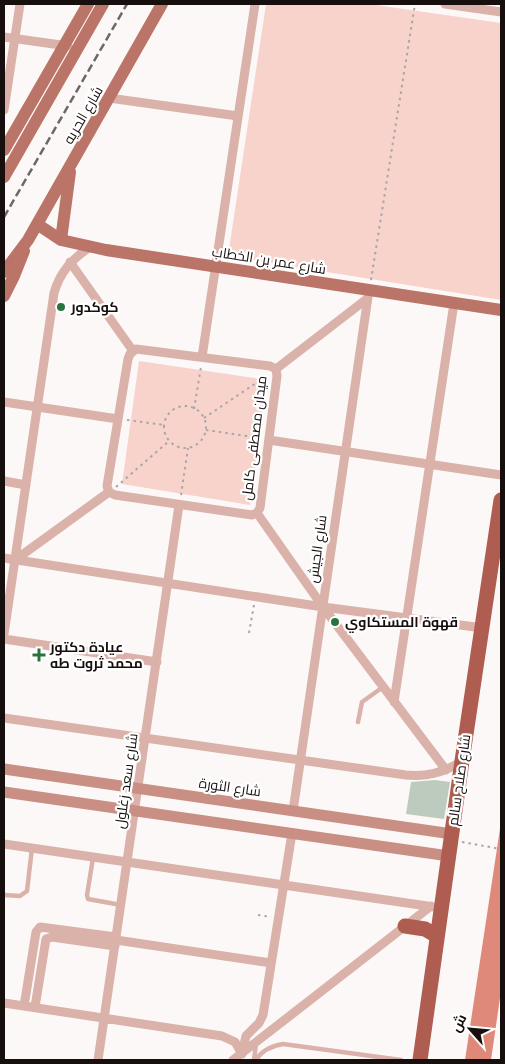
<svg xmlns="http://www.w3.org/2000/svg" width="505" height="1064" font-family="Lora,Cairo,serif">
  <rect width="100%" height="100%" fill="#fcf8f7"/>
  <path fill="#f7d3cc" d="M266,4H369L501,23V300L228,256Z
    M139,361L267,380L250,505L122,484Z"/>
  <path fill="#df897a" d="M501,822V991L491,1060H465Z"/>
  <path fill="#bdcbbf" d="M435,780L450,782L444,819L406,814L411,782Z"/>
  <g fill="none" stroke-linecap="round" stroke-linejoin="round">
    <path stroke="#aba6a5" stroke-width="2" stroke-dasharray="2.5 4" stroke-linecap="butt" d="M371,280L415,4
      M164 427a21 21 0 1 1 42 0a21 21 0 1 1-42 0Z
      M194,409L201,367
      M204,418L268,375
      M127,420L164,425
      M206,430L260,438
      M116,487L169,441
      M181,495L188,448
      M249,633L254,605
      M462,842L501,849
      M258,915L271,917"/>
    <path stroke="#dab2aa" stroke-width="4.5" d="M358,722L362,702L383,687
      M93,858L87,895L88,899L121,905
      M4,895L20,896L27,891L32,848
      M254,1060L256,1044
      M256,1060C262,1050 271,1046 283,1044L401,1060"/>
    <path stroke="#dab2aa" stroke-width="9" d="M445,4L501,12
      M4,37L68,46
      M109,98L238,116
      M4,110L20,4
      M70,262L133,351
      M136,349L270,366L276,369L277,376L260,508L257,513L252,515L115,495L109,492L107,486L128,359L130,354Z
      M202,357L255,4
      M276,369L368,298
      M4,402L118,419
      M269,440L501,475
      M4,481L26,485
      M257,513L323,607L446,770
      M4,558L323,607L483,628
      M15,560L109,492
      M4,634L54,293C60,272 72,259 90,247
      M4,639L157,662
      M394,702L454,303
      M4,718L406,775C426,777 444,773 462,761
      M293,811L369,290
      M4,844L441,908
      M116,940L271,963
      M4,1003L222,1036L235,1042L242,1054
      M24,1006L36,932L40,927L116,937
      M35,1007L46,939L52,937L115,946
      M242,1053L246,1036L259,1023L263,1015L292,833
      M98,1060L179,505
      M233,1060L431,906"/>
    <path stroke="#c98e84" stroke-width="11" d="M4,769L452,834
      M4,792L449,856"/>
    <path stroke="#bb7468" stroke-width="12" d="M4,150L88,4
      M4,177L103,4
      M37,224L61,240L106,250L501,310
      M61,240L70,172
      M4,272L28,240L162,4
      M4,296L14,276L24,251"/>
    <path stroke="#ae5d50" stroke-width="15" d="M405,926L425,929L437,936
      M420,1060L462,761L501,500"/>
    <path stroke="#6d6766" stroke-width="2.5" stroke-dasharray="8 4" stroke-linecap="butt" d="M4,217L127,4"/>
  </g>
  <g fill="#297341" stroke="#fff" stroke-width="2">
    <circle cx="61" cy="307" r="5"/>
    <circle cx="335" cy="622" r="5"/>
    <path d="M36.5 647.5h5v5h5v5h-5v5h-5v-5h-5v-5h5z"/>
  </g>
  <g text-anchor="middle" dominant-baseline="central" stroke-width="4.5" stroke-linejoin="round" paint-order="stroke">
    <g font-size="14" fill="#160f0e" stroke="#fff">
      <text transform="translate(83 115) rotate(-60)">شارع الحريه</text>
      <text transform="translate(269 260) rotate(9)">شارع عمر بن الخطاب</text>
      <text transform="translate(254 438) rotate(-83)">ميدان مصطفى كامل</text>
      <text transform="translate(317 549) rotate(-82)">شارع الجيش</text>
      <text transform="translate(459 780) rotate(-82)">شارع صلاح سالم</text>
      <text transform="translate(126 781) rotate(-82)">شارع سعد زغلول</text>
      <text transform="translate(230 787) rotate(8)">شارع الثورة</text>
    </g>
    <g font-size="14" font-weight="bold" fill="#160f0e" stroke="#fff" text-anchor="start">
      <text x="71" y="307">كوكدور</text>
      <text x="345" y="622">قهوة المستكاوي</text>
      <text x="50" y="647">عيادة دكتور<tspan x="50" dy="16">محمد ثروت طه</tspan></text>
    </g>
  </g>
  <rect width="505" height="1064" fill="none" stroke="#160f0e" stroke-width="10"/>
  <g transform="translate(470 1029) rotate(297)" stroke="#ffffff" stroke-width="4" paint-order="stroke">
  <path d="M0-4L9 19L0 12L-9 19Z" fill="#160f0e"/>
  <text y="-8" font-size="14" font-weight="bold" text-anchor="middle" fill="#160f0e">ش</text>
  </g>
</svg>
